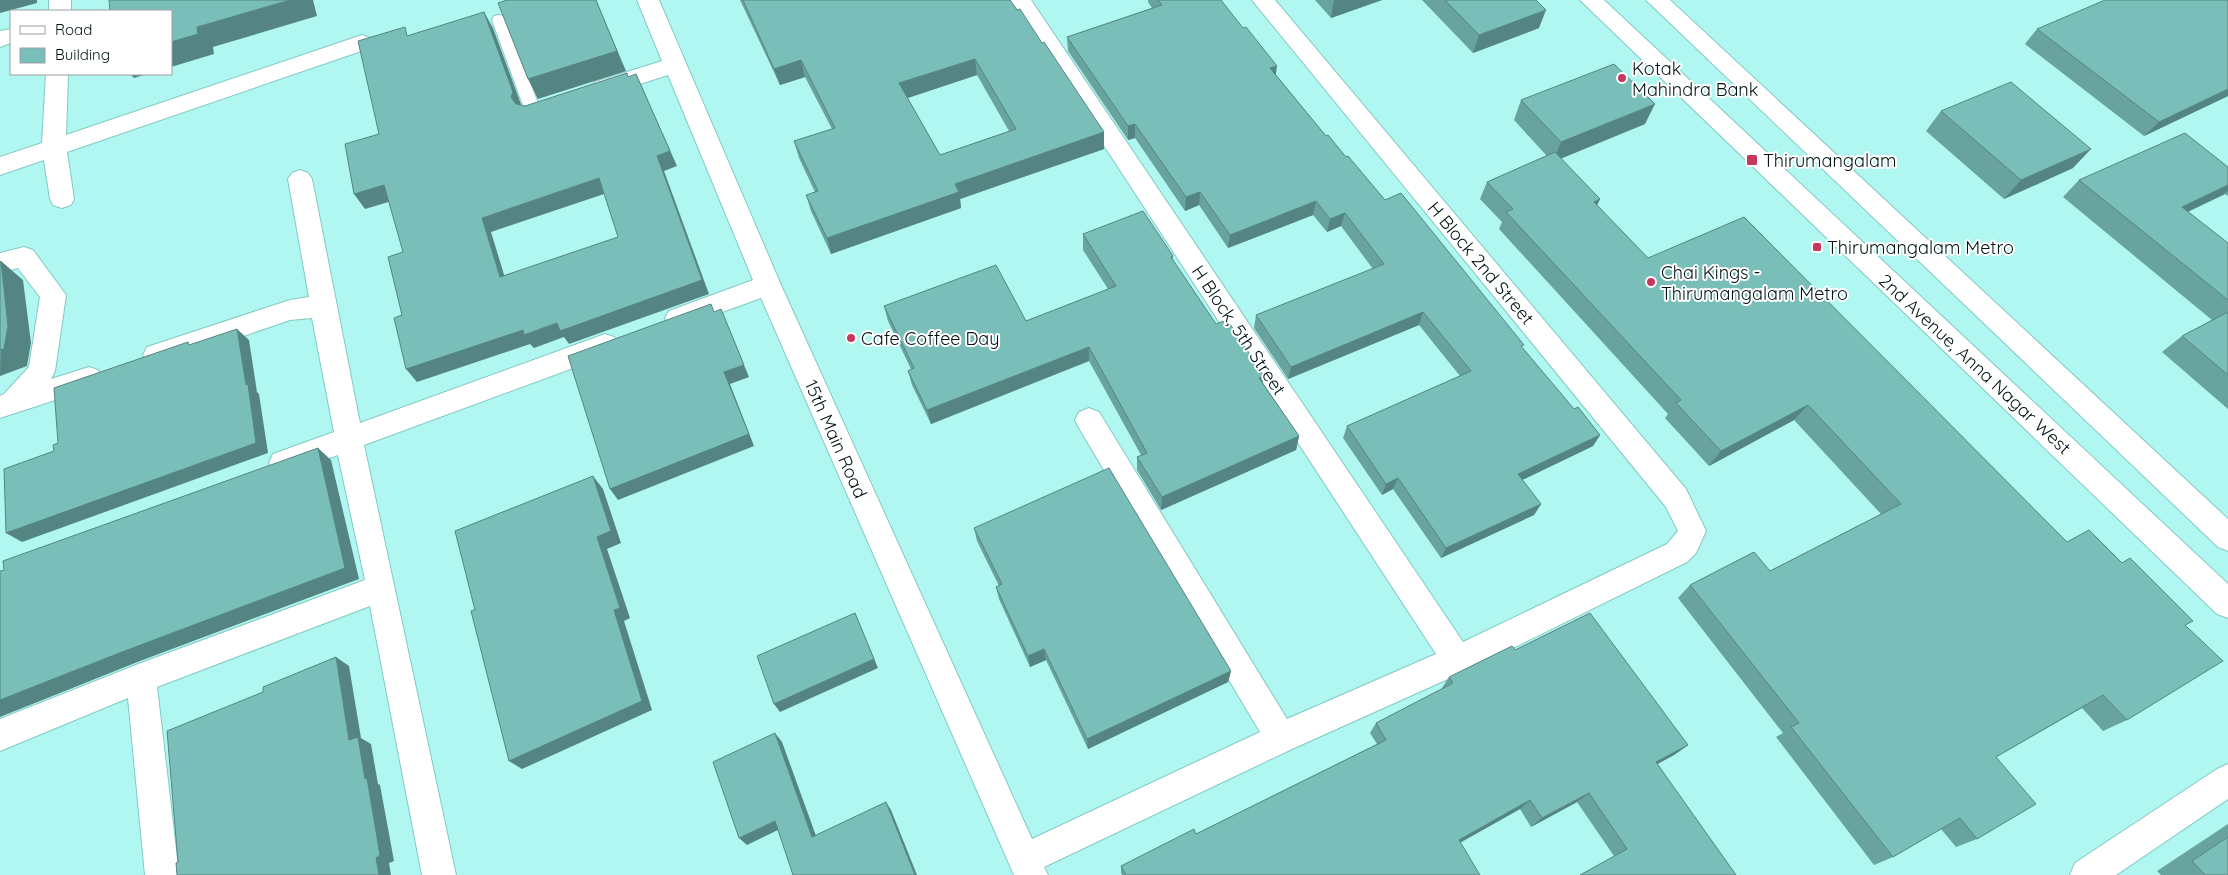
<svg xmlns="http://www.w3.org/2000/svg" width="2228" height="875" font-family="Quicksand,sans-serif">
  <rect width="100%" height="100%" fill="#b0f6f1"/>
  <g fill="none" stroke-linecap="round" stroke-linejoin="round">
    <g stroke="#83c9c4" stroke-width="2">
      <path id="lane" d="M499,15L504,16L506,20L541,111L539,115L533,117L527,115L525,111L492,20L494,16Z"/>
    </g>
    <g stroke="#83c9c4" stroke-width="2">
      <path id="street" d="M49,0H71V11H49Z
        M637,0H659L781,285L1032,839L1260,732L1079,428L1075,420L1079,412L1089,408L1099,412L1287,719L1436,654L1009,0H1031L1463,642L1667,544L1678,531L1666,507L1252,0H1275L1686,489L1706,531L1696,553L1687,562L1468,670L1292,749L1044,867L1048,875H1014L761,298L678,328L669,325L665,318L669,311L753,280L668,75L603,96L595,94L592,88L595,82L662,61Z
        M11,29V43L0,47V31Z
        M362,35L370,38L373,43L370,48L67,152L74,199L71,205L62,208L53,205L50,199L44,160L0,175V157L42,143L46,74H68L66,135Z
        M300,170L308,173L312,179L360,423L605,334L614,337L618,345L614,353L364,445L456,875H422L370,606L157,687L179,875H145L128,698L0,751V719L141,663L365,580L338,455L283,475L273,472L269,463L273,454L334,432L312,318L290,320L156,366L147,363L143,355L147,347L290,300L309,297L288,179L292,173Z
        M24,247L33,250L66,295L55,371L51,379L89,367L98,370L102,378L98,386L0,418V396L4,394L29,367L40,297L18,268L0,273V253Z"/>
    </g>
    <g stroke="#83c9c4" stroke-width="2">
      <path id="secondary" d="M1580,0H1604L2228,584V618L2217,614Z
        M1646,0H1670L2228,519V551L2218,547Z
        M2228,764V799L2116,875H2070L2075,863L2217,769Z"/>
    </g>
    <use href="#lane" fill="#fff" fill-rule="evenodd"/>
    <use href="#street" fill="#fff" fill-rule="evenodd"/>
    <use href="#secondary" fill="#fff" fill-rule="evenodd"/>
  </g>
  <path fill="#68a39f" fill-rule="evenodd" d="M740,0H1010L1042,43L1104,132V149L960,199L961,208L831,254L811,211L806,195L815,192L799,158L794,141L832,129L805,77L780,85ZM977,75L1009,131L940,155L907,98Z
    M1148,0H1221L1276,75L1326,136L1522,348L1574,409L1600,435L1593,446L1522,480L1541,504L1534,515L1441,558L1393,489L1382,495L1343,438L1347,426L1460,376L1419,325L1288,379L1254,328L1256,315L1373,269L1341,226L1327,232L1313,215L1228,248L1199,205L1185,211L1135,138L1128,140L1068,51L1067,37L1152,8L1148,2Z
    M1315,0H1382L1331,18Z
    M1422,0H1536L1539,28L1473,53Z
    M2037,29L2228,96L2144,136L2025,44Z
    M1521,100L1645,124L1560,158L1600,199L1597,206L1648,258L2067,542L2185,625L2127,720L2103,731L2082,708L1996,757L1977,839L1956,847L1941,829L1893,857L1874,865L1776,737L1783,733L1678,598L1690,585L1770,571L1881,514L1794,420L1709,466L1665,418L1668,414L1499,229L1502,222L1480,199L1487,182L1547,156L1514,120Z
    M1941,111L2073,168L2004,199L1926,131Z
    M2228,167V196L2225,194L2188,212L2228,243V409L2162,352L2182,336L2212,320L2063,197L2079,180Z
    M1083,234L1173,256V261L1216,324L1264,376L1263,383L1299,436L1296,450L1161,510L1137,470V457L1141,455L1089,361L931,424L912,385L908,371L911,369L888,321L884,306L1026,321L1108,289L1083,250Z
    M974,528L1231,671L1228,682L1088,749L1046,660L1030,667L999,599L996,587L999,586L977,541Z
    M1515,650L1688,745L1674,755L1657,764L1736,875L1614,856L1577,802L1531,827L1520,809L1460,843L1480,875H1122L1121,873V866L1196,834L1377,744L1370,733L1376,723L1442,689V688L1449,677Z
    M2228,824V875H2161L2157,871Z"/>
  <path fill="#558582" d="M0,0H37V3L0,13Z
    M290,0H313L317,16L213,47L214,54L171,67V42L197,27Z
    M596,0L626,71L538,99L528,79Z
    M1334,0H1382L1331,18Z
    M1546,10L1539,28L1473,53L1479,35Z
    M484,12L493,28L522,107L519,112L511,97Z
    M975,59L977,75L902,100L899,83Z
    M801,60L805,77L780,85L774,69Z
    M1277,66L1275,80L1270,68Z
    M130,74H147L134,78Z
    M636,74L677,166L664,171L709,294L569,344L564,337L534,348L530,344L417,382L406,369L523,330L557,323L702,280L657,156Z
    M2228,89V96L2144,136L2159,122Z
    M1655,104L1645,124L1553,162L1561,142Z
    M1135,124V138L1128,140V126Z
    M1104,132V149L960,199L961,208L831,254L827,238L955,184Z
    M2091,149L2073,168L2004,199L2021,180Z
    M599,178L607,193L491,232L509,291L500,277L482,218Z
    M384,185L395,200L365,209L354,194Z
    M2228,185V191L2223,195L2163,223L2182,207Z
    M1200,192L1199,205L1185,211L1186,197Z
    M1600,199L1591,217L1594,202Z
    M1316,201L1313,215L1228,248L1230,235Z
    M1345,213L1341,226L1327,232L1330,219Z
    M1,261L23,280L31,343L27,366L0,376Z
    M721,309L749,377L730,384L754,446L618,500L610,489L724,372Z
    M1423,312L1419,325L1288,379L1291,367Z
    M237,329L249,340L257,392L259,394L268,453L22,542L6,533L246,385Z
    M1089,347V361L931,424L927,410Z
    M1264,376L1261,390L1259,378Z
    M1808,405L1794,420L1709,466L1721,451Z
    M1600,435L1593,446L1512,485L1518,474Z
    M1299,436L1296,450L1161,510L1162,497Z
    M318,448L331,460L359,579L140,661L0,717V700Z
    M593,476L603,489L621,543L607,549L630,618L624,621L652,710L522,769L509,761L614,610L597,537Z
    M1398,478L1393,489L1382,495L1386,484Z
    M1541,504L1534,515L1441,558L1446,548Z
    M855,613L878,668L780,712L774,704Z
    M1044,649L1046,660L1030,667L1028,656Z
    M336,657L349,666L361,738L371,744L378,784L380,785L394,861L389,863L391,875H379L349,740Z
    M1231,671L1228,682L1088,749L1087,739Z
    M775,733L782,742L819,844L812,837Z
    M1688,745L1674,755L1643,772L1656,762Z
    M1589,793L1577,802L1531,827L1542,818Z
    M1530,800L1520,809L1450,848L1459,840Z
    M886,802L891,810L917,875H915Z
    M775,821L782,828L747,845L739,838Z"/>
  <path fill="#79beb9" stroke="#558582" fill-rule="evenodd" d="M109,0H290L197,27L198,34L171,42V11H110Z
    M507,0H596L617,51L528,79L498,3Z
    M743,0H1010L1017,10L1020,9L1042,43L1044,42L1104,132L955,184L959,192L827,238L806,195L818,191L794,141L835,128L801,60L774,69ZM975,59L1016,129L940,155L899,83Z
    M1158,0H1221L1243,28L1246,27L1277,66L1270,68L1326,136L1328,135L1346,157L1348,156L1385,200L1401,193L1524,345L1521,346L1574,409L1578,407L1600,435L1518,474L1541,504L1446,548L1398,478L1386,484L1347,426L1471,371L1423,312L1291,367L1256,315L1384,264L1345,213L1330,219L1316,201L1230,235L1200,192L1186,197L1135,124L1128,126L1067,37L1162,5Z
    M1445,0H1536L1546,10L1479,35Z
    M2105,0H2228V89L2159,122L2037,29Z
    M484,12L513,92L511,97L516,104L525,106L627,73L628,77L636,74L670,151L657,156L702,280L560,331L557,323L524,335L523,330L406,369L394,318L402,315L388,257L403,252L384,185L354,194L345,144L379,134L358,41L405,27L407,36ZM599,178L618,237L500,277L482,218Z
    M1614,64L1655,104L1561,142L1521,100Z
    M2011,82L2091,149L2021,180L1941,111Z
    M2185,133L2228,167V185L2182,207L2228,243V300L2079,180Z
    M1555,152L1600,199L1594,202L1648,258L1744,217L2067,542L2089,530L2122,563L2130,558L2193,621L2185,625L2223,661L2127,720L2103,695L1996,757L2036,804L1977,839L1960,818L1893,857L1791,727L1799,723L1690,585L1754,552L1770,571L1901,504L1808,405L1721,451L1676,403L1681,400L1506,212L1513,209L1487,182Z
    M1143,211L1173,256L1171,257L1216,324L1223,321L1225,325L1230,324L1264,376L1259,378L1299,436L1162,497L1137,457L1147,453L1089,347L927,410L908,371L914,368L884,306L996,265L1026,321L1116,286L1083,234Z
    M1,261L8,326L4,349L0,350V262Z
    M711,304L714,312L721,309L744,365L724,372L749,434L610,489L568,356Z
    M2228,312V375L2182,336Z
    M237,329L246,385L248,384L256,443L6,533L4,469L54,451L53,445L58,443L54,388L188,342L189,345Z
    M318,448L345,568L122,652L0,700V571L4,570L3,561Z
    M1109,468L1231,671L1087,739L1044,649L1028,656L996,587L1002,584L974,528Z
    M593,476L611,531L597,537L620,608L614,610L642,701L509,761L471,611L475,610L455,531Z
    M855,613L874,659L774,704L757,656Z
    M1590,613L1688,745L1656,762L1736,875H1580L1627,849L1589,793L1542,818L1530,800L1459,840L1480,875H1126L1121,866L1194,829L1196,834L1386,740L1376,723L1453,683L1449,677L1512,646L1515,650Z
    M336,657L349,740L358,737L365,779L367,778L380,855L376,858L379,875H177L176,863L178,862L167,731L263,692V687Z
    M775,733L812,837L886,802L915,875H793L775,821L739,838L713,762Z
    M2228,837V875H2205L2192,861Z"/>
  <g fill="#c6375c" stroke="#fff" stroke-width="2">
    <circle cx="1622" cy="78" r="5"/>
    <rect x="1746" y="154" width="12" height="12" rx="2.5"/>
    <rect x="1812" y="242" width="10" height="10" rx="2.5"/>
    <circle cx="1651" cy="282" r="5"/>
    <circle cx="851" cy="338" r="5"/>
  </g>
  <g text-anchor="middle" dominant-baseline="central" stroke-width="4" stroke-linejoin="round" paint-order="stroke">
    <g font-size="18" fill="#001413" stroke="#fff" text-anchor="start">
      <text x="1632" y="68">Kotak<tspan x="1632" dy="21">Mahindra Bank</tspan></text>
      <text x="1763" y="160">Thirumangalam</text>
      <text x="1827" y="247">Thirumangalam Metro</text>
      <text x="1661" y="272">Chai Kings -<tspan x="1661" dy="21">Thirumangalam Metro</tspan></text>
      <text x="861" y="338">Cafe Coffee Day</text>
    </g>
    <g font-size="18" fill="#001413" stroke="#fff">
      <text transform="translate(1481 263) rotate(50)">H Block 2nd Street</text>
      <text transform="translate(1239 330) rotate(56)">H Block, 5th Street</text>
      <text transform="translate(1975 364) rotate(43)">2nd Avenue, Anna Nagar West</text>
      <text transform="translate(836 439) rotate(66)">15th Main Road</text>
    </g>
  </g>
  <rect x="10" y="10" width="162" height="65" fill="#ffffff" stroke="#99a1a1"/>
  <rect x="20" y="26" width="25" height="8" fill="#ffffff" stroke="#99a1a1"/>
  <text x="55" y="35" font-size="15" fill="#001413">Road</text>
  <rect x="20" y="48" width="25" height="15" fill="#79beb9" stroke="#99a1a1"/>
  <text x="55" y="60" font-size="15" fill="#001413">Building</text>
</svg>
